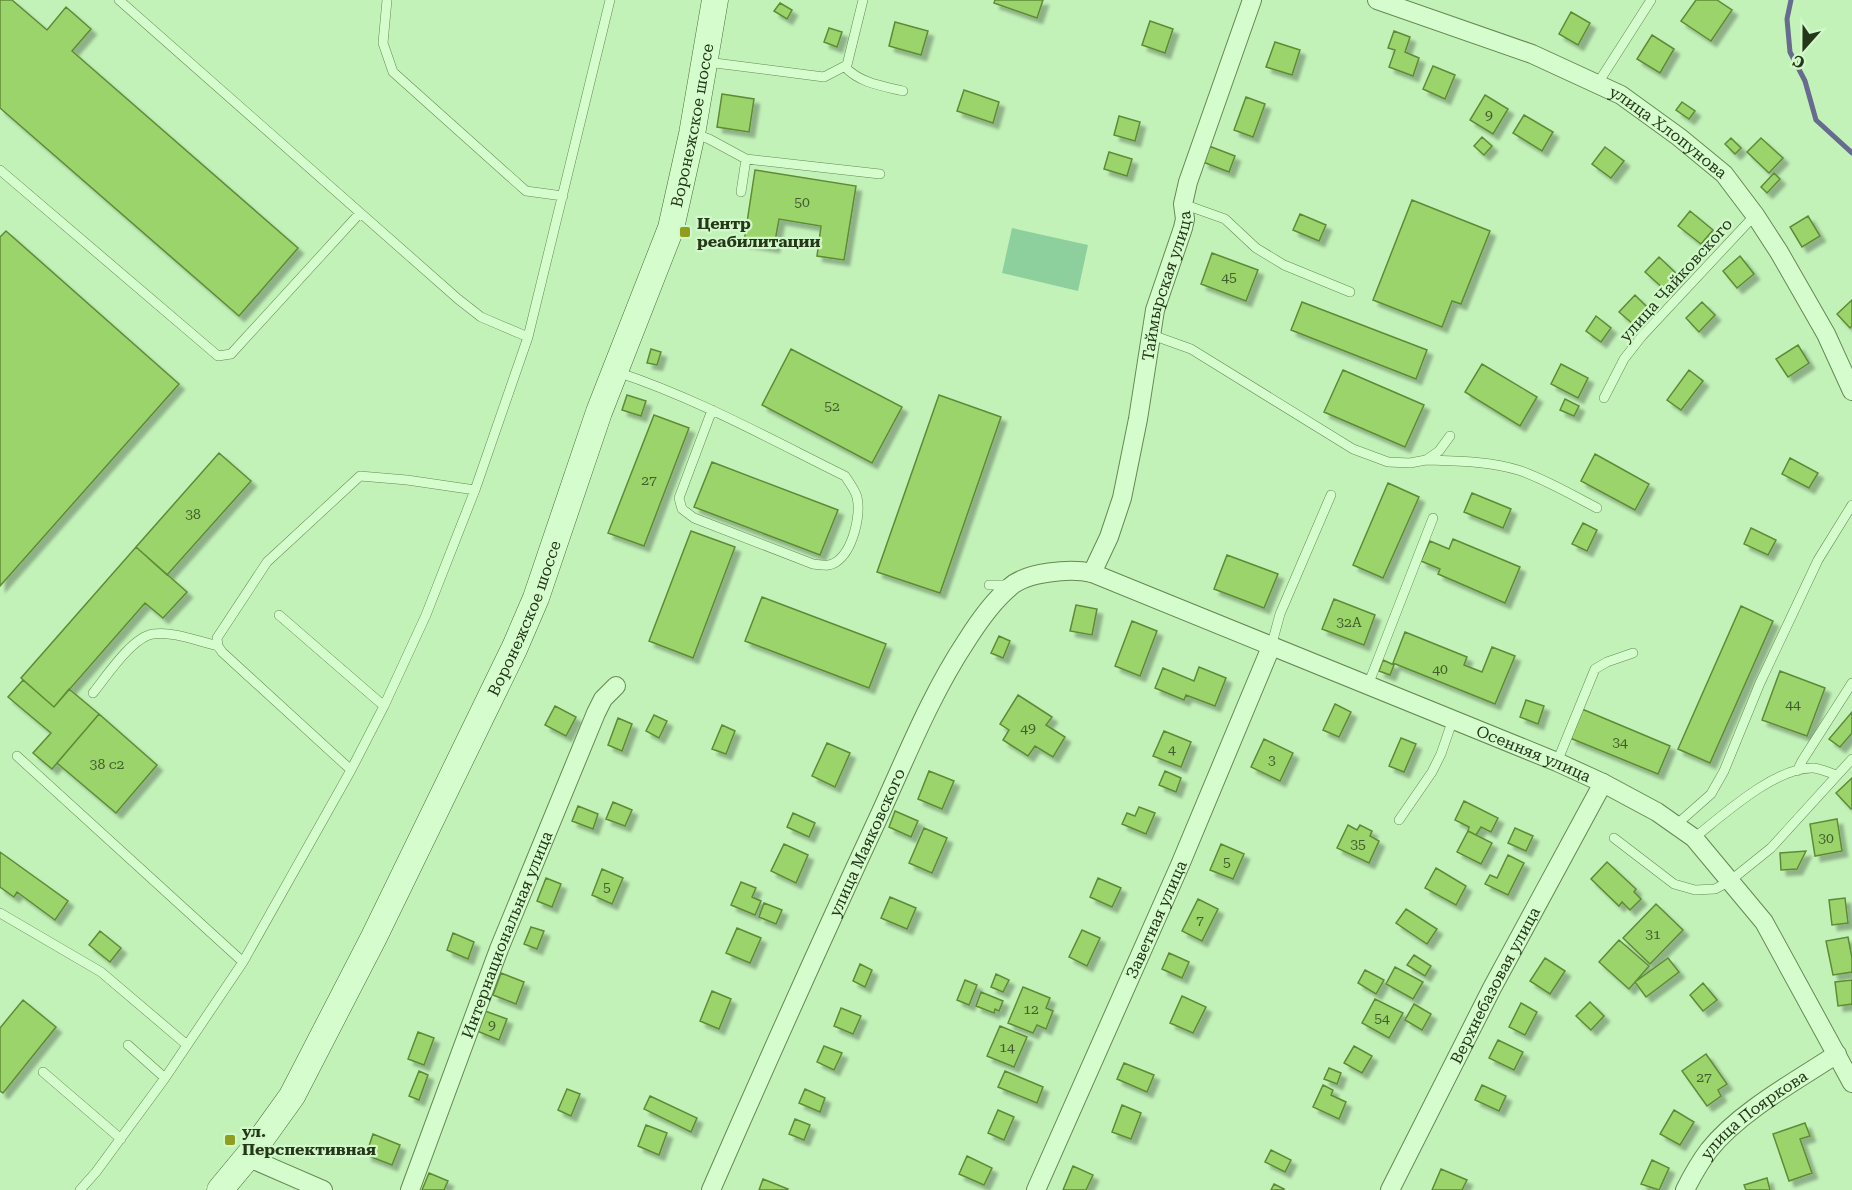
<svg xmlns="http://www.w3.org/2000/svg" width="1852" height="1190" font-family="'Roboto Serif',serif">
  <defs>
    <filter id="shadow"><feDropShadow dx="5.5" dy="5.5" stdDeviation="1.5" flood-color="#0004"/></filter>
  </defs>
  <rect width="100%" height="100%" fill="#c3f2b9"/>
  <path fill="#8dd09d" d="M1012,228L1088,245L1078,291L1002,273Z"/>
  <g fill="none" stroke-linecap="round" stroke-linejoin="round">
    <path stroke="#666b8f" stroke-width="5" d="M1791,0L1787,19L1790,52L1805,81L1816,120L1852,153"/>
  </g>
  <path fill="#9bd46b" stroke="#5f8b36" stroke-width="1.5" filter="url(#shadow)" d="M0,0H12L47,30L66,7L91,29L72,51L298,248L239,316L0,108Z
    M995,0H1043L1037,18L994,3Z
    M1696,0H1717L1732,10L1711,41L1681,21Z
    M780,3L792,10L787,19L774,11Z
    M1571,12L1590,23L1578,45L1559,34Z
    M1150,21L1173,29L1165,53L1142,45Z
    M895,22L928,31L921,55L889,46Z
    M829,28L842,32L837,47L824,42Z
    M1394,31L1410,37L1405,52L1419,58L1413,76L1389,67L1395,50L1388,48Z
    M1652,35L1674,49L1660,73L1637,59Z
    M1275,42L1300,50L1292,75L1266,67Z
    M1433,66L1455,75L1445,99L1423,89Z
    M964,90L999,102L993,123L957,111Z
    M722,94L754,99L749,132L717,127Z
    M1485,95L1508,109L1493,134L1470,120Z
    M1246,97L1265,104L1253,137L1234,130Z
    M1682,102L1695,111L1689,119L1676,110Z
    M1524,115L1553,132L1542,151L1513,133Z
    M1119,116L1140,122L1135,141L1114,135Z
    M1482,137L1492,146L1484,155L1474,146Z
    M1731,138L1741,148L1735,154L1725,144Z
    M1761,138L1783,158L1769,173L1747,152Z
    M1209,146L1235,156L1229,172L1203,162Z
    M1605,147L1624,161L1611,178L1592,164Z
    M1109,152L1132,159L1127,176L1104,169Z
    M755,170L856,186L844,260L817,256L821,226L779,219L774,247L744,242Z
    M1774,173L1780,179L1767,193L1761,187Z
    M1412,200L1490,231L1461,304L1452,301L1442,327L1373,300Z
    M1690,211L1713,230L1701,244L1678,226Z
    M1300,214L1326,225L1319,241L1293,230Z
    M1808,216L1820,236L1802,247L1790,227Z
    M6,231L179,384L0,586V237Z
    M1212,253L1258,270L1246,301L1201,284Z
    M1740,256L1754,274L1737,288L1723,271Z
    M1659,257L1679,276L1665,290L1645,272Z
    M1635,295L1648,308L1633,324L1619,312Z
    M1852,300V326L1850,328L1837,314Z
    M1302,302L1427,350L1416,379L1291,330Z
    M1702,302L1715,315L1699,332L1686,318Z
    M1596,316L1611,328L1601,342L1586,331Z
    M1798,345L1809,363L1788,377L1776,359Z
    M651,349L661,352L657,365L647,363Z
    M791,349L902,407L872,463L762,405Z
    M1482,364L1537,397L1520,426L1465,392Z
    M1561,364L1588,378L1578,398L1551,384Z
    M1343,370L1424,405L1405,447L1324,412Z
    M1689,370L1703,381L1681,410L1667,400Z
    M627,395L646,401L641,416L622,410Z
    M939,395L1001,417L940,593L877,572Z
    M1565,399L1579,406L1574,416L1560,410Z
    M654,415L689,428L644,546L608,533Z
    M219,453L251,481L167,575L136,547Z
    M1595,454L1649,484L1635,510L1581,481Z
    M1790,458L1818,473L1809,488L1782,474Z
    M712,462L838,510L820,555L694,507Z
    M1388,483L1419,497L1383,578L1353,565Z
    M1472,493L1511,509L1503,528L1464,512Z
    M1583,523L1597,530L1587,551L1572,544Z
    M1751,528L1776,540L1768,555L1744,544Z
    M691,531L735,547L693,658L649,641Z
    M1453,539L1520,567L1505,603L1438,574L1440,569L1421,561L1430,541L1449,549Z
    M136,547L187,592L163,618L145,603L54,707L21,678Z
    M1227,555L1278,574L1264,608L1214,589Z
    M762,597L886,644L869,688L745,641Z
    M1334,599L1375,615L1364,645L1322,629Z
    M1076,605L1097,609L1092,635L1070,631Z
    M1741,606L1773,621L1710,763L1678,749Z
    M1132,621L1157,631L1140,676L1115,666Z
    M1405,632L1467,657L1464,665L1482,672L1492,647L1515,656L1495,704L1393,663Z
    M999,636L1010,641L1003,658L991,653Z
    M1383,660L1394,665L1390,675L1379,671Z
    M1199,667L1226,678L1215,706L1186,695L1184,700L1155,688L1163,668L1194,681Z
    M1780,671L1825,688L1807,736L1762,720Z
    M23,680L54,707L69,689L99,714L52,769L33,753L51,733L8,697Z
    M1018,695L1052,717L1046,725L1065,737L1053,757L1035,746L1028,756L1003,740L1009,730L1000,724Z
    M1526,700L1544,706L1538,724L1520,717Z
    M1335,704L1351,712L1339,737L1323,730Z
    M555,706L576,717L566,736L545,725Z
    M1582,709L1670,746L1658,774L1570,738Z
    M1852,712V733L1840,747L1829,739Z
    M99,714L157,765L116,813L57,763Z
    M654,715L667,721L659,738L646,731Z
    M618,718L632,724L622,751L608,745Z
    M722,725L735,731L726,754L712,749Z
    M1164,731L1191,742L1181,767L1153,756Z
    M1401,738L1416,744L1404,772L1389,766Z
    M1264,739L1293,753L1280,781L1251,767Z
    M827,743L850,753L835,787L812,776Z
    M929,771L954,781L942,809L918,799Z
    M1165,771L1181,778L1176,792L1159,785Z
    M1852,778V808L1851,809L1836,793Z
    M1464,801L1498,818L1491,832L1481,827L1476,835L1468,831L1469,827L1455,820Z
    M613,802L632,810L625,826L606,819Z
    M578,806L598,814L593,829L572,821Z
    M1139,807L1155,813L1146,834L1122,824L1127,813L1135,816Z
    M895,811L918,821L911,837L889,827Z
    M793,813L815,823L809,837L787,827Z
    M1837,819L1842,851L1815,856L1810,824Z
    M1348,825L1357,830L1360,825L1372,831L1370,836L1379,841L1369,863L1337,848Z
    M924,828L947,838L932,873L909,863Z
    M1515,828L1533,836L1526,851L1508,843Z
    M1468,831L1492,843L1481,864L1457,852Z
    M784,844L808,855L796,883L771,871Z
    M1221,844L1244,854L1233,879L1210,870Z
    M1806,851L1797,869L1781,870L1780,853Z
    M0,852L68,901L55,920L17,892L14,897L0,887Z
    M1508,855L1524,863L1508,895L1485,884L1490,875L1497,878Z
    M1607,862L1636,889L1634,892L1641,899L1630,910L1622,902L1619,906L1591,879Z
    M1436,868L1466,886L1456,905L1425,888Z
    M602,869L623,878L612,904L592,895Z
    M546,878L561,884L552,907L537,901Z
    M1098,878L1121,888L1112,907L1090,897Z
    M741,882L756,888L752,897L761,901L755,915L731,905Z
    M890,897L916,908L907,929L881,918Z
    M1845,898L1848,923L1832,925L1829,900Z
    M1198,899L1218,909L1202,941L1182,931Z
    M764,903L782,910L776,924L759,917Z
    M1656,904L1683,930L1650,964L1623,938Z
    M1406,909L1437,929L1427,944L1396,923Z
    M531,927L544,931L537,949L524,944Z
    M737,928L761,938L750,963L726,953Z
    M1082,930L1100,938L1087,966L1069,957Z
    M100,931L121,948L110,962L89,945Z
    M453,933L474,942L468,959L447,950Z
    M1848,937L1852,958V972L1833,975L1826,941Z
    M1619,940L1649,966L1629,989L1599,962Z
    M1169,953L1189,962L1182,978L1162,969Z
    M1414,955L1431,966L1425,976L1407,965Z
    M1545,958L1565,971L1550,994L1530,981Z
    M1668,958L1679,972L1646,997L1635,982Z
    M860,964L872,970L865,987L853,981Z
    M1395,967L1423,982L1413,999L1386,984Z
    M1365,970L1384,980L1376,994L1358,983Z
    M501,973L524,982L516,1004L493,995Z
    M996,974L1009,980L1003,992L991,987Z
    M965,980L977,985L969,1005L957,1000Z
    M1852,980V1004L1838,1006L1835,982Z
    M1703,983L1717,1000L1703,1011L1690,995Z
    M1023,987L1050,998L1046,1008L1053,1011L1046,1029L1037,1025L1033,1033L1008,1023Z
    M712,991L731,999L719,1029L700,1021Z
    M981,992L1003,1001L999,1011L995,1009L994,1013L976,1006Z
    M1182,996L1206,1007L1193,1033L1170,1023Z
    M1375,999L1403,1013L1389,1038L1362,1023Z
    M23,1000L56,1027L3,1093L0,1091V1028Z
    M1590,1002L1604,1016L1591,1030L1576,1016Z
    M1521,1003L1537,1012L1525,1035L1509,1027Z
    M1414,1004L1431,1014L1422,1030L1405,1020Z
    M841,1008L861,1016L853,1034L834,1026Z
    M485,1011L507,1019L499,1040L477,1031Z
    M1000,1026L1027,1037L1014,1067L987,1056Z
    M418,1032L434,1038L424,1065L408,1059Z
    M1498,1040L1523,1052L1514,1070L1489,1058Z
    M824,1046L842,1053L834,1070L817,1062Z
    M1354,1046L1372,1056L1362,1073L1344,1063Z
    M1706,1054L1727,1084L1718,1090L1721,1096L1707,1106L1682,1071Z
    M1124,1063L1154,1075L1147,1092L1117,1079Z
    M1329,1068L1341,1073L1337,1084L1324,1079Z
    M419,1071L428,1075L419,1100L409,1096Z
    M1005,1071L1043,1087L1037,1103L998,1087Z
    M1323,1085L1333,1090L1331,1095L1346,1102L1339,1119L1313,1107Z
    M1482,1085L1506,1096L1499,1111L1475,1100Z
    M567,1089L580,1094L571,1116L558,1110Z
    M805,1089L825,1098L820,1112L799,1103Z
    M650,1096L697,1118L691,1132L644,1109Z
    M1122,1105L1141,1113L1131,1139L1112,1132Z
    M998,1110L1014,1117L1004,1140L988,1133Z
    M1674,1110L1694,1122L1680,1145L1660,1134Z
    M795,1119L810,1125L804,1140L789,1134Z
    M1805,1123L1810,1136L1800,1139L1812,1173L1789,1181L1773,1134Z
    M646,1125L667,1133L659,1155L638,1146Z
    M373,1134L400,1145L392,1165L366,1155Z
    M1271,1150L1291,1160L1285,1172L1265,1162Z
    M967,1156L992,1168L984,1185L959,1174Z
    M1652,1160L1669,1168L1659,1190L1641,1184Z
    M1073,1166L1093,1175L1086,1190H1063Z
    M1441,1169L1467,1180L1462,1190H1432Z
    M429,1173L448,1181L444,1190H422Z
    M1767,1178L1770,1190H1746L1744,1185Z
    M763,1179L788,1189L787,1190H759Z
    M1274,1184L1284,1189L1283,1190H1271Z"/>
  <g fill="none" stroke-linecap="round" stroke-linejoin="round">
    <g stroke="#658953" stroke-width="10">
      <path id="service" d="M119,0L458,299L481,317L528,337
        M387,0L383,43L393,72L526,191L563,196
        M707,62L824,77L847,65L863,0
        M845,67C860,83 882,86 903,91
        M1598,83L1651,0
        M695,134L709,139L746,159L880,174
        M0,170L218,356L231,354L360,213
        M741,192L746,159
        M1183,204L1225,219L1256,248L1284,265L1350,292
        M1152,335L1191,349L1353,449L1388,462L1410,463L1426,460L1439,451L1450,436
        M617,372C696,398 770,439 845,476C849,482 855,490 857,497C861,515 853,551 836,562C829,567 822,565 813,564L694,518L682,509L679,498L712,410
        M1604,398L1624,359L1642,336L1755,215
        M1426,460C1457,461 1489,461 1518,470C1545,479 1572,495 1597,508
        M989,585H1009
        M279,615L384,706
        M1271,647L1280,614L1331,495
        M1368,685L1433,518
        M93,693C106,677 132,637 153,634C173,631 197,641 218,646
        M17,756L243,962
        M1557,762L1595,669L1607,662L1633,653
        M351,770L222,652L218,646L217,638L267,562L360,476L407,480L475,490
        M1797,771L1802,761L1852,683
        M1399,820L1432,772L1441,754L1453,719
        M1676,825L1711,794L1724,771L1760,683L1818,560L1852,505
        M1614,838L1674,884L1695,890L1715,889L1730,881L1771,848L1852,759
        M1694,838C1722,816 1776,766 1814,768C1821,769 1830,773 1837,775
        M0,913L101,972L187,1045
        M128,1045L165,1078
        M43,1072L121,1139
        M80,1190L96,1172L165,1078L243,962L351,770L384,706L426,615L475,490L528,337L610,0"/>
    </g>
    <g stroke="#658953" stroke-width="20">
      <g id="minor">
        <path id="s1" d="M1377,0L1532,54L1621,95L1679,137L1724,174L1755,215L1779,252L1826,334L1852,391"/>
        <path id="s2" d="M1092,573L1109,537L1122,498L1138,419L1155,310L1183,228L1185,219L1183,204L1188,182L1252,0"/>
        <path d="M247,1157L323,1190"/>
        <path id="s3" d="M410,1190L499,949L596,713L603,699L616,686"/>
        <path id="s4" d="M711,1190C766,1064 822,939 880,814C907,755 931,694 967,640C979,621 992,602 1010,587C1026,572 1071,568 1092,573L1557,762L1603,783L1657,812L1694,838L1764,922L1852,1083"/>
        <path id="s5" d="M1036,1190L1180,865L1271,647"/>
        <path id="s6" d="M1390,1190L1492,988L1603,783"/>
        <path id="s7" d="M1685,1190C1692,1176 1700,1162 1709,1150C1739,1112 1796,1081 1837,1054"/>
      </g>
    </g>
    <g stroke="#4a6b36" stroke-width="27">
      <g id="secondary">
        <path id="s8" d="M220,1190L254,1149L292,1096L374,937L515,647L536,598L599,412L671,228L692,134L715,0"/>
      </g>
    </g>
    <use href="#service" stroke="#d5fccd" stroke-width="9"/>
    <use href="#minor" stroke="#d5fccd" stroke-width="18"/>
    <use href="#secondary" stroke="#d5fccd" stroke-width="26"/>
  </g>
  <g fill="#8f9e1d" stroke="#d1f8c9" stroke-width="2">
    <rect x="679" y="226" width="12" height="12" rx="3"/>
    <rect x="224" y="1134" width="12" height="12" rx="3"/>
  </g>
  <g text-anchor="middle" dominant-baseline="central" stroke-width="4.5" stroke-linejoin="round" paint-order="stroke">
    <g font-size="14" fill="#425e2e">
      <text x="1489" y="115">9</text>
      <text x="802" y="202">50</text>
      <text x="1229" y="277">45</text>
      <text x="832" y="406">52</text>
      <text x="649" y="480">27</text>
      <text x="193" y="514">38</text>
      <text x="1349" y="622">32А</text>
      <text x="1440" y="669">40</text>
      <text x="1793" y="704">44</text>
      <text x="1028" y="728">49</text>
      <text x="1620" y="742">34</text>
      <text x="1172" y="749">4</text>
      <text x="1272" y="760">3</text>
      <text x="107" y="764">38 с2</text>
      <text x="1826" y="838">30</text>
      <text x="1358" y="844">35</text>
      <text x="1227" y="862">5</text>
      <text x="607" y="887">5</text>
      <text x="1200" y="920">7</text>
      <text x="1653" y="934">31</text>
      <text x="1031" y="1009">12</text>
      <text x="1382" y="1018">54</text>
      <text x="492" y="1025">9</text>
      <text x="1007" y="1047">14</text>
      <text x="1704" y="1077">27</text>
    </g>
    <g font-size="16" fill="#253719" stroke="#d1f8c9">
      <text stroke="none"><textPath href="#s8" startOffset="1172">Воронежское шоссе</textPath></text>
      <text stroke="none"><textPath href="#s1" startOffset="322">улица Хлопунова</textPath></text>
      <text transform="translate(1676 280) rotate(-48)">улица Чайковского</text>
      <text stroke="none"><textPath href="#s2" startOffset="298">Таймырская улица</textPath></text>
      <text stroke="none"><textPath href="#s8" startOffset="650">Воронежское шоссе</textPath></text>
      <text stroke="none"><textPath href="#s4" startOffset="1238">Осенняя улица</textPath></text>
      <text stroke="none"><textPath href="#s4" startOffset="381">улица Маяковского</textPath></text>
      <text stroke="none"><textPath href="#s5" startOffset="296">Заветная улица</textPath></text>
      <text stroke="none"><textPath href="#s3" startOffset="273">Интернациональная улица</textPath></text>
      <text stroke="none"><textPath href="#s6" startOffset="230">Верхнебазовая улица</textPath></text>
      <text stroke="none"><textPath href="#s7" startOffset="104">улица Пояркова</textPath></text>
    </g>
    <g font-size="16" font-weight="bold" fill="#253719" stroke="#d1f8c9" text-anchor="start">
      <text x="697" y="223">Центр<tspan x="697" dy="18">реабилитации</tspan></text>
      <text x="242" y="1131">ул.<tspan x="242" dy="18">Перспективная</tspan></text>
    </g>
  </g>
  <g transform="translate(1804 48) rotate(201)" stroke="#d1f8c9" stroke-width="4.5" paint-order="stroke">
  <path d="M0-4.5L10 22L0 15L-10 22Z" fill="#253719"/>
  <text y="-9" font-size="16" font-weight="bold" text-anchor="middle" fill="#253719">С</text>
  </g>
</svg>
